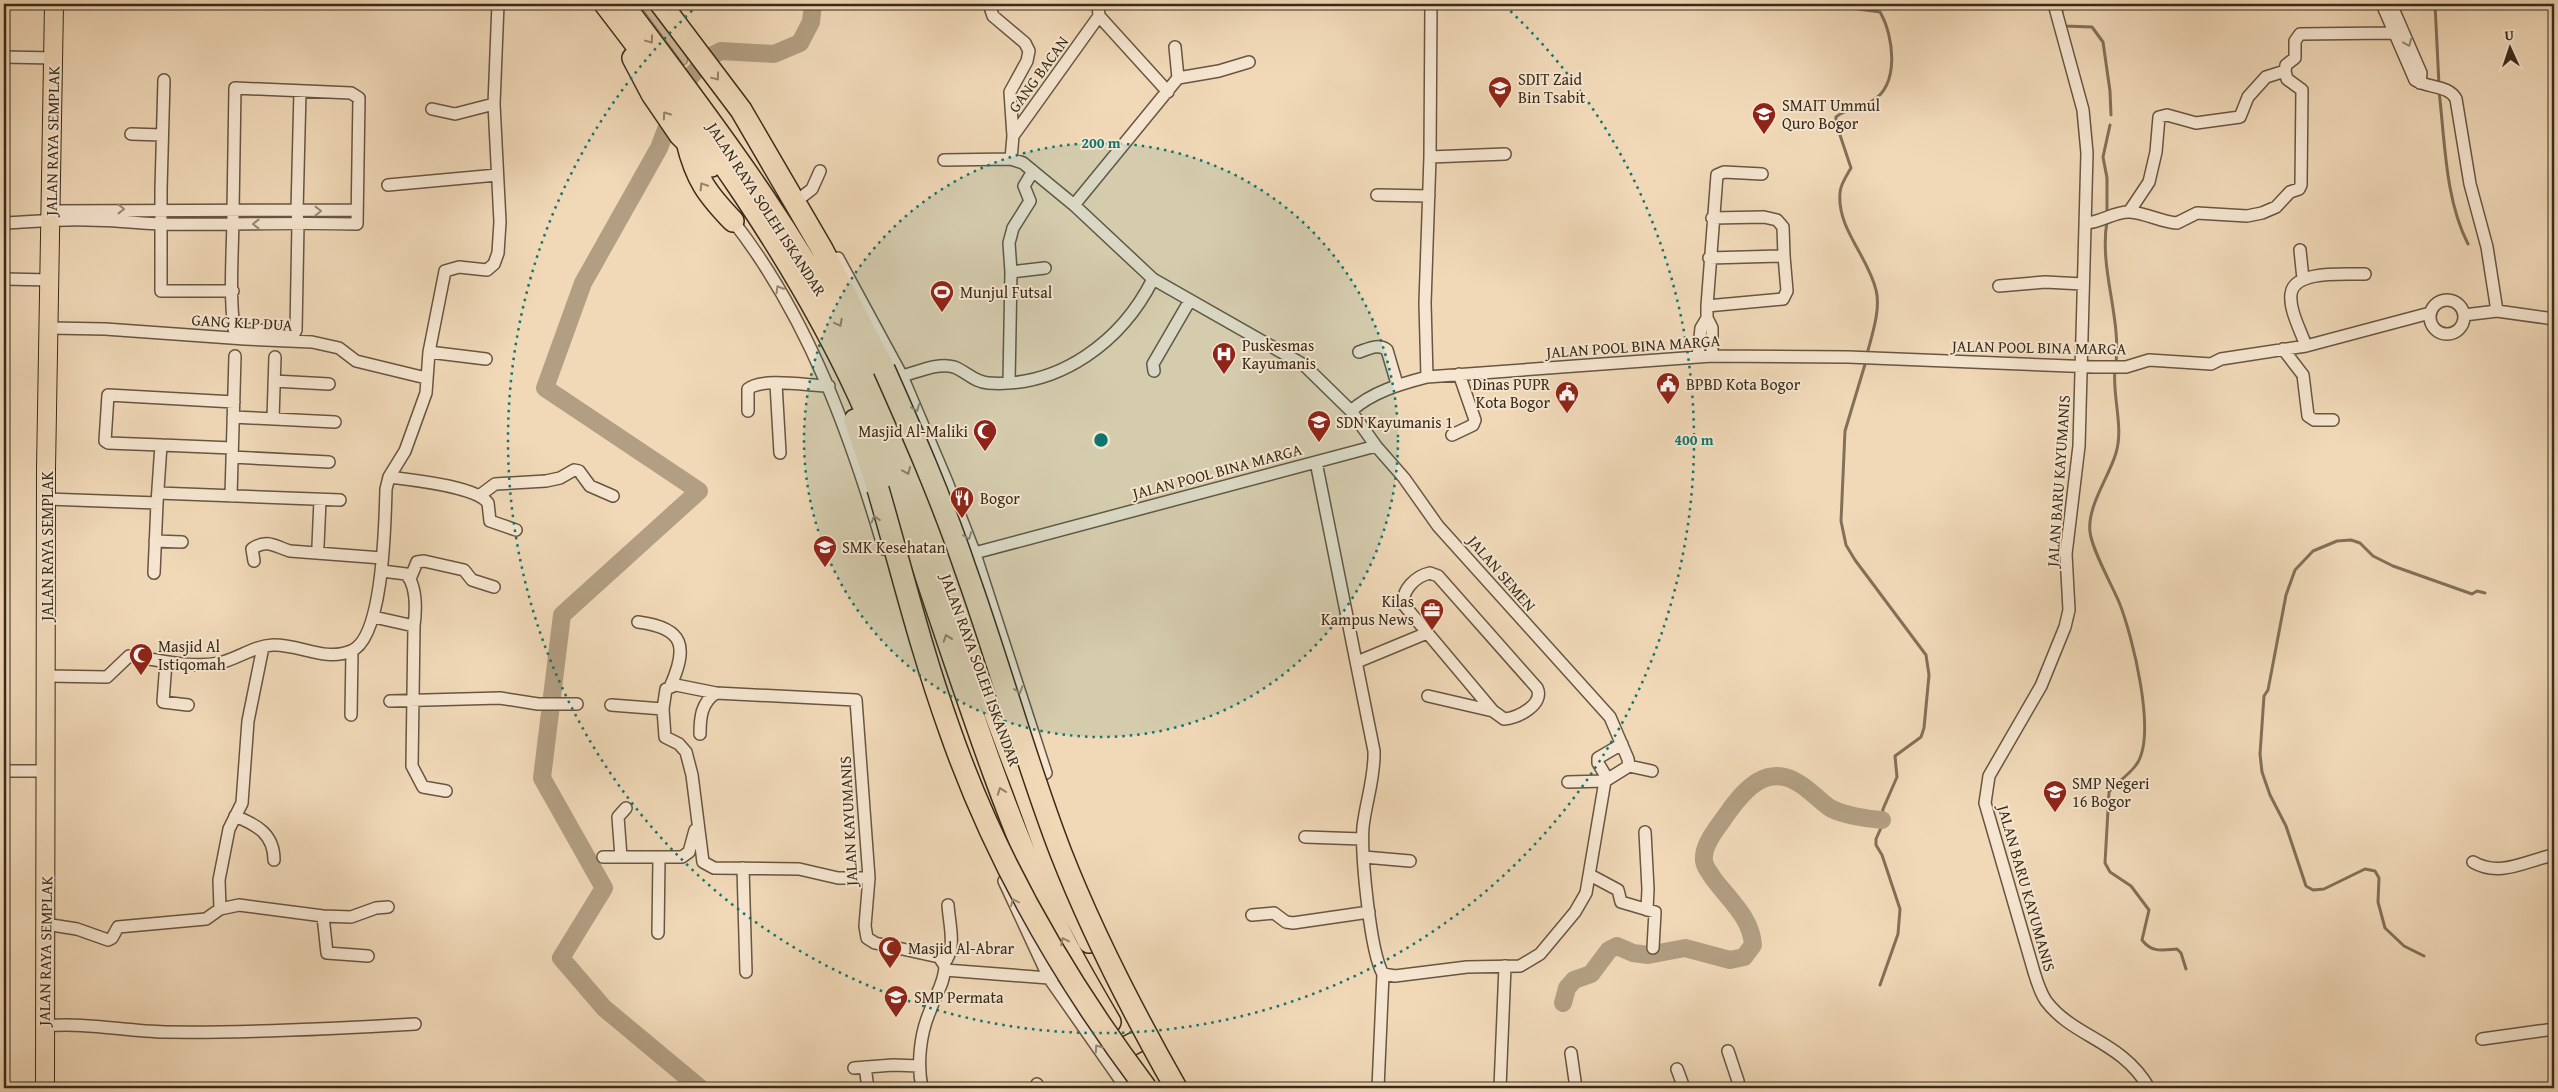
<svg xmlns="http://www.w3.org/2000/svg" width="2558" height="1092" font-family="'Gentium Book Plus',serif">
  <rect width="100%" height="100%" fill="#f1d9b8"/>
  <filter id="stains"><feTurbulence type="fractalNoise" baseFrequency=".004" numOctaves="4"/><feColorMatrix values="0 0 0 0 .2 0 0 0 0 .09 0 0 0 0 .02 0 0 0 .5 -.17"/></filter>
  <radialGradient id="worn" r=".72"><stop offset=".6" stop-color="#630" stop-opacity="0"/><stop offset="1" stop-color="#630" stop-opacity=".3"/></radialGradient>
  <path fill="#d2bb9d" stroke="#86735b" d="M639,4H651L688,52L687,63L684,65Z"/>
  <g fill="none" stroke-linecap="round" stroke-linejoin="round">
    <path stroke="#827058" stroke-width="3" d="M1844,4L1851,8L1880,12C1894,36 1900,85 1872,101C1860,108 1847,108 1836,117V123L1851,168C1847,175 1840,185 1840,193C1837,229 1868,256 1876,290C1881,309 1872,335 1867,354
      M2062,4V13
      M2435,4L2439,85
      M2064,24V26L2092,27L2103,42L2110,91L2111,115
      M2439,91C2445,141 2445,199 2468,244
      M2107,215V178L2103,157L2110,125
      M2107,221C2099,269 2121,315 2116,363
      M1866,361L1845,431L1841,521L1846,545L1855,560L1926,655L1929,675L1924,728L1921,737L1895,756L1897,777L1883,809L1881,828L1876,839V845L1882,855L1900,909L1898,934L1880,985
      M2115,369C2112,396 2124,427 2116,453C2109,477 2087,506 2090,532C2092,550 2111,583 2119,602C2132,634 2158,736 2136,765C2129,775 2117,782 2109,792L2105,863L2110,872L2131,886L2149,910L2142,940C2152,953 2162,950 2177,949L2181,953L2186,969
      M2424,956L2404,946L2385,928L2378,902L2379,878L2375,871L2365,869L2324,889L2313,890L2306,886L2286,826L2270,795L2262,772L2260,754L2264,696L2268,690L2286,595L2295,570L2313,551L2337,541L2351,540L2360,543L2373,556L2393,566L2472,594L2477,591L2485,593"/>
    <path stroke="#b29e82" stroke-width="18" d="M1563,1003L1567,988L1574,980L1591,974L1609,950L1617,946L1633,953L1648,955L1685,948L1730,960L1744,957L1753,945C1751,917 1729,900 1713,878C1710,873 1705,868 1704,861C1702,845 1718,827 1727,814C1745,788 1768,763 1800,784C1811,791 1820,801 1830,808C1843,815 1867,819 1882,820
      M700,1088L604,1008L561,958L604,888L542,778L562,615L699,491L545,388L583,283L659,148L675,106L691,76L709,57L721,51L774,54L800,43L811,22L813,4"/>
    <g stroke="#675641" stroke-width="14">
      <path id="street" d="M989,4L993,16L1025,43L1029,51L1027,61L1010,92L1013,136L1011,159
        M2054,4L2083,110L2087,153L2079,446L2066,554L2069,610L2065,627L2041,686L1989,776L1985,803L2034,972C2037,982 2040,992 2046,1001C2074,1038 2121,1040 2149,1088
        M2382,4L2415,80C2427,88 2449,85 2456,99L2470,184L2487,247L2497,311
        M2391,4L2421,73L2420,83
        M1099,16L1168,92
        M1175,47L1178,78
        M4,57L54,58
        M164,80L161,189V291H233
        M432,109L455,114L494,104
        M131,134L162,135
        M1013,136L1099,16L1098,4
        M1430,157L1505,154
        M944,160L1011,159L1023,163L1074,205L1153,279L1304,365L1351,411
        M388,185L497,175
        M1377,195L1429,196
        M803,196L812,189L820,171
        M1074,205L1178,78L1219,71L1249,62
        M51,211L357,210
        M2129,212L2149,182L2156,152L2159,117L2167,115L2196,123L2240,117L2248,97L2266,77L2285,71L2286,65L2295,58V41L2300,34L2392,33
        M733,221C808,317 850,433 884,549
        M4,223C31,222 60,219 87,220C113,220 138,223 163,224C228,225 293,222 357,224L359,98L351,93L235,88L233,211C233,250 229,291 234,329L295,332L296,330L298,224L297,211L300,91
        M2087,223C2102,222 2115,211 2130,212C2146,213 2161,222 2177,223L2197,213L2247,216L2262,213L2276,207L2290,192L2299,189L2301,185L2302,90L2287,79L2285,71
        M2300,250L2303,279
        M838,258L902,376L947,482L975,554L1046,773L1028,776
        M1709,258L1784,256L1783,227L1777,220L1764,217L1712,218
        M1011,272L1045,268
        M4,279L50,280
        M1999,286L2045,282L2083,284
        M2430 317a17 17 0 1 1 34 0a17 17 0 1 1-34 0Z
        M1707,306L1783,299L1787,291L1784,256
        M2464,315L2497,311L2554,319
        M50,328L105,329L245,339L312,342L339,348L356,361L426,378
        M2306,346C2301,331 2289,310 2291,294C2294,269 2347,275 2365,274
        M2283,349L2303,375L2308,416L2314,420H2333
        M429,352L486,359
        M1359,352C1368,349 1379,343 1387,350L1397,384
        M1698,356L1701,328L1707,318
        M1712,356V328L1707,318V306L1717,175L1724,172L1762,174
        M1154,371L1153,364L1189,302
        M902,376C918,372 938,362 954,367C967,372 974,382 988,383C1060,388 1122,341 1153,279
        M1427,377L1425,303L1430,157L1431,4
        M274,381L329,384
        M1009,382L1011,272L1009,243L1013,228L1030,201L1024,186L1033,171
        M776,384L780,453
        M748,411V389C762,377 810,386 829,386
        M233,417L335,422
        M273,419L275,357
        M1452,435L1473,425L1475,420L1459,374
        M161,445L232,448
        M232,457L329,462
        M1316,462L1374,751C1375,777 1366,801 1363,827C1361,854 1370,952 1383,974L1378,1088
        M389,477C411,480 475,486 488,503L490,521L516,530
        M158,493L340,500
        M231,496L235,356
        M479,496L495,484L546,481L560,478L574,470L579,471L590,486L613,496
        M47,499L157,503L154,573
        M157,503L161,445L108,443L105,441L108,395L234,402
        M155,541L182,542
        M318,546L320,500
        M967,555L1376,446
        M254,561L252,549C267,538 276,547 290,551L382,558
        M382,571L406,574C417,586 416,610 414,626
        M1430,573L1438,576L1537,688C1545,704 1518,718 1504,719L1493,711L1404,605C1401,590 1416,576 1430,573Z
        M410,579L417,562L424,561L464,570L472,580L494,587
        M374,617L414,626L412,766L423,787L446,791
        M638,622C685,628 688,647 670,687
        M166,662L163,702L188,705
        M1357,662L1427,633
        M47,676L107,677L129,656C157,659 190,669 219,663C238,659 253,646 273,645C299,644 325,662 351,651C384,638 385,520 386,489L389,477L405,451L426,393L429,352L445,271L459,267L487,270L494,264L498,253L500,222L494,104L498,4
        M1428,696L1493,711
        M390,701L500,698L538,704H577
        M611,705L663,709
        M351,715L352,651
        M700,734C700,718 701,703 716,693
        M1629,766L1652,771
        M4,771H47
        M1607,778L1598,763V758L1622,744
        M1568,782L1605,781
        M235,816C257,825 274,834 274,860
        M1645,832L1648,889L1647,910
        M1305,837L1362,839
        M603,857H682L689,852L695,830
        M621,857L618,817L626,808
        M1364,857L1410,861
        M2473,862C2500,878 2527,860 2554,855
        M743,868L746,972
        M1590,875L1618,890L1621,902L1655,912L1653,948
        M869,878H838L799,869L714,868L703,862L692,775L686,752L679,744L665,737L663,709L666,689L676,685L716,693L856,700L869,878L865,926L867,938L875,943L939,957L945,966C945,982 935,996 930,1011C920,1034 917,1064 922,1088
        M1004,881L1049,978L1126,1088
        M220,909L219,880L229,829L242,803L248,721L263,647
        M1252,915L1274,913L1286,922L1293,923L1369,912
        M323,916L327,953L368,956
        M45,924L77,929L108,940L112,938L118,927L206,919L220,909L239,905L323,916L351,917L376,908L388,907
        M658,933L659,858
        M944,963C957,949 949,923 948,905
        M945,970L1049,978L1055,975
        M1383,974L1395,976L1467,967L1520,966L1540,954L1575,912L1586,893L1605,781L1629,766L1628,759L1610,717L1438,526L1404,478L1376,446L1351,411C1372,392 1400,384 1427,377L1712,356L1848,357L2094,367H2126L2149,360L2211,364L2221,359L2306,346L2430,313
        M44,1026C85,1022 124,1031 165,1032C249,1033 332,1029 415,1024
        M2482,1039L2554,1029
        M1728,1051L1738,1081V1088
        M1571,1053L1576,1088
        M865,1067L868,1088
        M854,1068L893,1065L919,1066
        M1677,1069L1684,1088
        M1036,1088L1037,1084
        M1500,1088L1505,966"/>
    </g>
    <g stroke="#392b19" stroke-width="20">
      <path id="primary" d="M45,1088L46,469L54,4"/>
    </g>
    <g stroke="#392b19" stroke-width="24">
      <path id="highway" d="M605,4C699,126 793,254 858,394C891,465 914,541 939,615C971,709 1002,804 1043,896C1062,940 1086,981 1110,1022
        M623,4C714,125 808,247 871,385C929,513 968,647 1019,777C1032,811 1044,847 1058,881C1067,902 1079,922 1089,942
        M661,4L741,110L822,249L884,369
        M633,58L652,94L680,135L711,166
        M687,142C696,179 707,194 733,221
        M855,420L878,489
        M1125,1048L1142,1039"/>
    </g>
    <use href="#street" stroke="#f6e6d1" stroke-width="11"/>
    <use href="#primary" stroke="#f1d9b8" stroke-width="18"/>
    <use href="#highway" stroke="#f1d9b8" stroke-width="21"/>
    <g stroke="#392b19" stroke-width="24" stroke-linecap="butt">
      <path id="highway-bridge" d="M884,369C913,434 942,500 965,568C999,662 1025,760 1061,853C1093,935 1133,1012 1176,1088
        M878,489C901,568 921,650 949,728C994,858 1064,979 1146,1088"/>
    </g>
    <use href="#highway-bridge" stroke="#f1d9b8" stroke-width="21"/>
  </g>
  <defs><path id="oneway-chevron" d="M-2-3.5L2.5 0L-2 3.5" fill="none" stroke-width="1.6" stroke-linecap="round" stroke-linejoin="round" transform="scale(1.25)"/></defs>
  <g stroke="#958268">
    <use href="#oneway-chevron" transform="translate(650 40) rotate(53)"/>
    <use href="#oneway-chevron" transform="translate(716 77) rotate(53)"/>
    <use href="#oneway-chevron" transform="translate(666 115) rotate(-125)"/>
    <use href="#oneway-chevron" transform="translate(703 186) rotate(-122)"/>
    <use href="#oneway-chevron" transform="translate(839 323) rotate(62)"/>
    <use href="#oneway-chevron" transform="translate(907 471) rotate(67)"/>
    <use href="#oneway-chevron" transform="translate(947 638) rotate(-109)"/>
    <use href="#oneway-chevron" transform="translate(1001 791) rotate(-110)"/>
    <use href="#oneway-chevron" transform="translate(1064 941) rotate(-116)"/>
  </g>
  <g stroke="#988875">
    <use href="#oneway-chevron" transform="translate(2408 43) rotate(67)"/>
    <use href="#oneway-chevron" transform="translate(121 209)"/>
    <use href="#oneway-chevron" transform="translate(318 211)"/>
    <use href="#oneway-chevron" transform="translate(256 224) rotate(-180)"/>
    <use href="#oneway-chevron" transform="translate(779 289) rotate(-120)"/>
    <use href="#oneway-chevron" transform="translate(916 408) rotate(67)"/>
    <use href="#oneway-chevron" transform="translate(875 519) rotate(-107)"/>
    <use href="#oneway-chevron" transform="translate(968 536) rotate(69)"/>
    <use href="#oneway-chevron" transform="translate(1019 690) rotate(72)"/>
    <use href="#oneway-chevron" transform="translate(1014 902) rotate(-115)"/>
    <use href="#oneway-chevron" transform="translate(1098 1048) rotate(-125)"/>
  </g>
  <circle cx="1101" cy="440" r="297" fill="#0f766e" fill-opacity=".12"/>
  <g fill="none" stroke="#0f766e" stroke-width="2.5" stroke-dasharray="2.5 5">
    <circle cx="1101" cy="440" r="297"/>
    <path d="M1505 6A593 593 0 1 1 697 6"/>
  </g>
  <defs>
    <g id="school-pin" transform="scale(1.25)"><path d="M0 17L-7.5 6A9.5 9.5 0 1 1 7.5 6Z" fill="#8f2418" stroke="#f6e6d1"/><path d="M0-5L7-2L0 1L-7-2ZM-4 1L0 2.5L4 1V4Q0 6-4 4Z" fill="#fff"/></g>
    <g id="stadium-pin" transform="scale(1.25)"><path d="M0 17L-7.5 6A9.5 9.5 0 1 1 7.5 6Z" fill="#8f2418" stroke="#f6e6d1"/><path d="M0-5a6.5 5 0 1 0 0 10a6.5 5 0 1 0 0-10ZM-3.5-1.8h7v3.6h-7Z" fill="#fff"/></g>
    <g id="hospital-pin" transform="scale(1.25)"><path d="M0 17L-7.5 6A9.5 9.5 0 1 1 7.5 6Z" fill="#8f2418" stroke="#f6e6d1"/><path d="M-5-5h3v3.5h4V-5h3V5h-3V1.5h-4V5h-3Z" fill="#fff"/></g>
    <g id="civic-pin" transform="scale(1.25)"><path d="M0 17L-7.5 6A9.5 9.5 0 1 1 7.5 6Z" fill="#8f2418" stroke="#f6e6d1"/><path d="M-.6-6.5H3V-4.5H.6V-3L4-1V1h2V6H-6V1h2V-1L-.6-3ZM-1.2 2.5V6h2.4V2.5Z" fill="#fff"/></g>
    <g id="mosque-pin" transform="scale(1.25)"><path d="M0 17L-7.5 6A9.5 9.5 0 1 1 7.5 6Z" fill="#8f2418" stroke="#f6e6d1"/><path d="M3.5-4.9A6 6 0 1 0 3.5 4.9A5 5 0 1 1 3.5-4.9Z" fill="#fff"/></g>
    <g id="restaurant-pin" transform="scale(1.25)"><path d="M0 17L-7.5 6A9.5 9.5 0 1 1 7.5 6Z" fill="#8f2418" stroke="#f6e6d1"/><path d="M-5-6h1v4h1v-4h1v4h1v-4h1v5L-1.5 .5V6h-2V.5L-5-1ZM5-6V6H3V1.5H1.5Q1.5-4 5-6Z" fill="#fff"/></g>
    <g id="office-pin" transform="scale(1.25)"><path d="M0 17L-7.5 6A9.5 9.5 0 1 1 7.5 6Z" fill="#8f2418" stroke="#f6e6d1"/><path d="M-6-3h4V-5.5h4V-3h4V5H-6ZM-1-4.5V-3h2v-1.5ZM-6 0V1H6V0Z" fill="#fff"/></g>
  </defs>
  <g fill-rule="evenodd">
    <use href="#school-pin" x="1500" y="88"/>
    <use href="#school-pin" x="1764" y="114"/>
    <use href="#stadium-pin" x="942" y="292"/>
    <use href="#hospital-pin" x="1224" y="354"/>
    <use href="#civic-pin" x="1668" y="384"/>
    <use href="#civic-pin" x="1567" y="393"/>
    <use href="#school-pin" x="1319" y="422"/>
    <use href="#mosque-pin" x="985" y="431"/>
    <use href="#restaurant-pin" x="962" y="498"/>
    <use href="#school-pin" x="825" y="547"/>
    <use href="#office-pin" x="1432" y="610"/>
    <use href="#mosque-pin" x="141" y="655"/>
    <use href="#school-pin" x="2055" y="792"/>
    <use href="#mosque-pin" x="890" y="948"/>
    <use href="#school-pin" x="896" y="997"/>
  </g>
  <g text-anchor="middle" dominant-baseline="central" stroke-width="4" stroke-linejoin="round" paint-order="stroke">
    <g font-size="16" fill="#392b19" stroke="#f6e6d1">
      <text transform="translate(1038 74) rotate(-54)">GANG BACAN</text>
      <text transform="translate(52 141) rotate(-89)">JALAN RAYA SEMPLAK</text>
      <text transform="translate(767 209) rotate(57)">JALAN RAYA SOLEH ISKANDAR</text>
      <text transform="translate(242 322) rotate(3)">GANG KLP DUA</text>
      <text transform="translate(1633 346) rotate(-4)">JALAN POOL BINA MARGA</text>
      <text transform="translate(2039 347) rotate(1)">JALAN POOL BINA MARGA</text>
      <text transform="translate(1217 471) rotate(-15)">JALAN POOL BINA MARGA</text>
      <text transform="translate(2058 481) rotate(-86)">JALAN BARU KAYUMANIS</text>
      <text transform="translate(47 546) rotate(-90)">JALAN RAYA SEMPLAK</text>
      <text transform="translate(1502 573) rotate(49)">JALAN SEMEN</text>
      <text transform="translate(981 670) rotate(70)">JALAN RAYA SOLEH ISKANDAR</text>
      <text transform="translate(848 821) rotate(-93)">JALAN KAYUMANIS</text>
      <text transform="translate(2027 888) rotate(74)">JALAN BARU KAYUMANIS</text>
      <text transform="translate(45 951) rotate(-89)">JALAN RAYA SEMPLAK</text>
    </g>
    <g font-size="16" fill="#392b19" stroke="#f6e6d1" text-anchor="start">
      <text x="1518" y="79">SDIT Zaid<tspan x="1518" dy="18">Bin Tsabit</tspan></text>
      <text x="1782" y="105">SMAIT Ummul<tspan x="1782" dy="18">Quro Bogor</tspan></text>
      <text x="960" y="292">Munjul Futsal</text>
      <text x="1242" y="345">Puskesmas<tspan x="1242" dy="18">Kayumanis</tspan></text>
      <text x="1550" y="384" text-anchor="end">Dinas PUPR<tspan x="1550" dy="18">Kota Bogor</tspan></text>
      <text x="1686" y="384">BPBD Kota Bogor</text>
      <text x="1336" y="422">SDN Kayumanis 1</text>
      <text x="968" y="431" text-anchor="end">Masjid Al-Maliki</text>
      <text x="980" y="498">Bogor</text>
      <text x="842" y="547">SMK Kesehatan</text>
      <text x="1414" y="601" text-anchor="end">Kilas<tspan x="1414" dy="18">Kampus News</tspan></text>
      <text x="158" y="646">Masjid Al<tspan x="158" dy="18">Istiqomah</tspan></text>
      <text x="2072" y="783">SMP Negeri<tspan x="2072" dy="18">16 Bogor</tspan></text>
      <text x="908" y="948">Masjid Al-Abrar</text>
      <text x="914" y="997">SMP Permata</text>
    </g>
  </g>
  <circle cx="1101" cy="440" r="8" fill="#0f766e" stroke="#f6e6d1" stroke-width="2.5"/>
  <g font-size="15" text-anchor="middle" font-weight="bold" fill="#0f766e" stroke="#f6e6d1" stroke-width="4" stroke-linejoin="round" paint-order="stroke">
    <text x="1101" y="148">200 m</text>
    <text x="1694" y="445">400 m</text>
  </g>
  <rect width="2558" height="1092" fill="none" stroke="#f1d9b8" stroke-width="20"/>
  <rect x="5" y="5" width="2548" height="1082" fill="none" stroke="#392b19" stroke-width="2.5"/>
  <rect x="10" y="10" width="2538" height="1072" fill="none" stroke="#392b19"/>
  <g transform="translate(2510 48) rotate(357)" stroke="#f6e6d1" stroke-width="4" paint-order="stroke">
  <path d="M0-4L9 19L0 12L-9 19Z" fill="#392b19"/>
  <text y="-8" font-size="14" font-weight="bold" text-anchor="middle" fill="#392b19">U</text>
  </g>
  <rect width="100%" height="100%" filter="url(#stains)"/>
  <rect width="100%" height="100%" fill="url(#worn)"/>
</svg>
